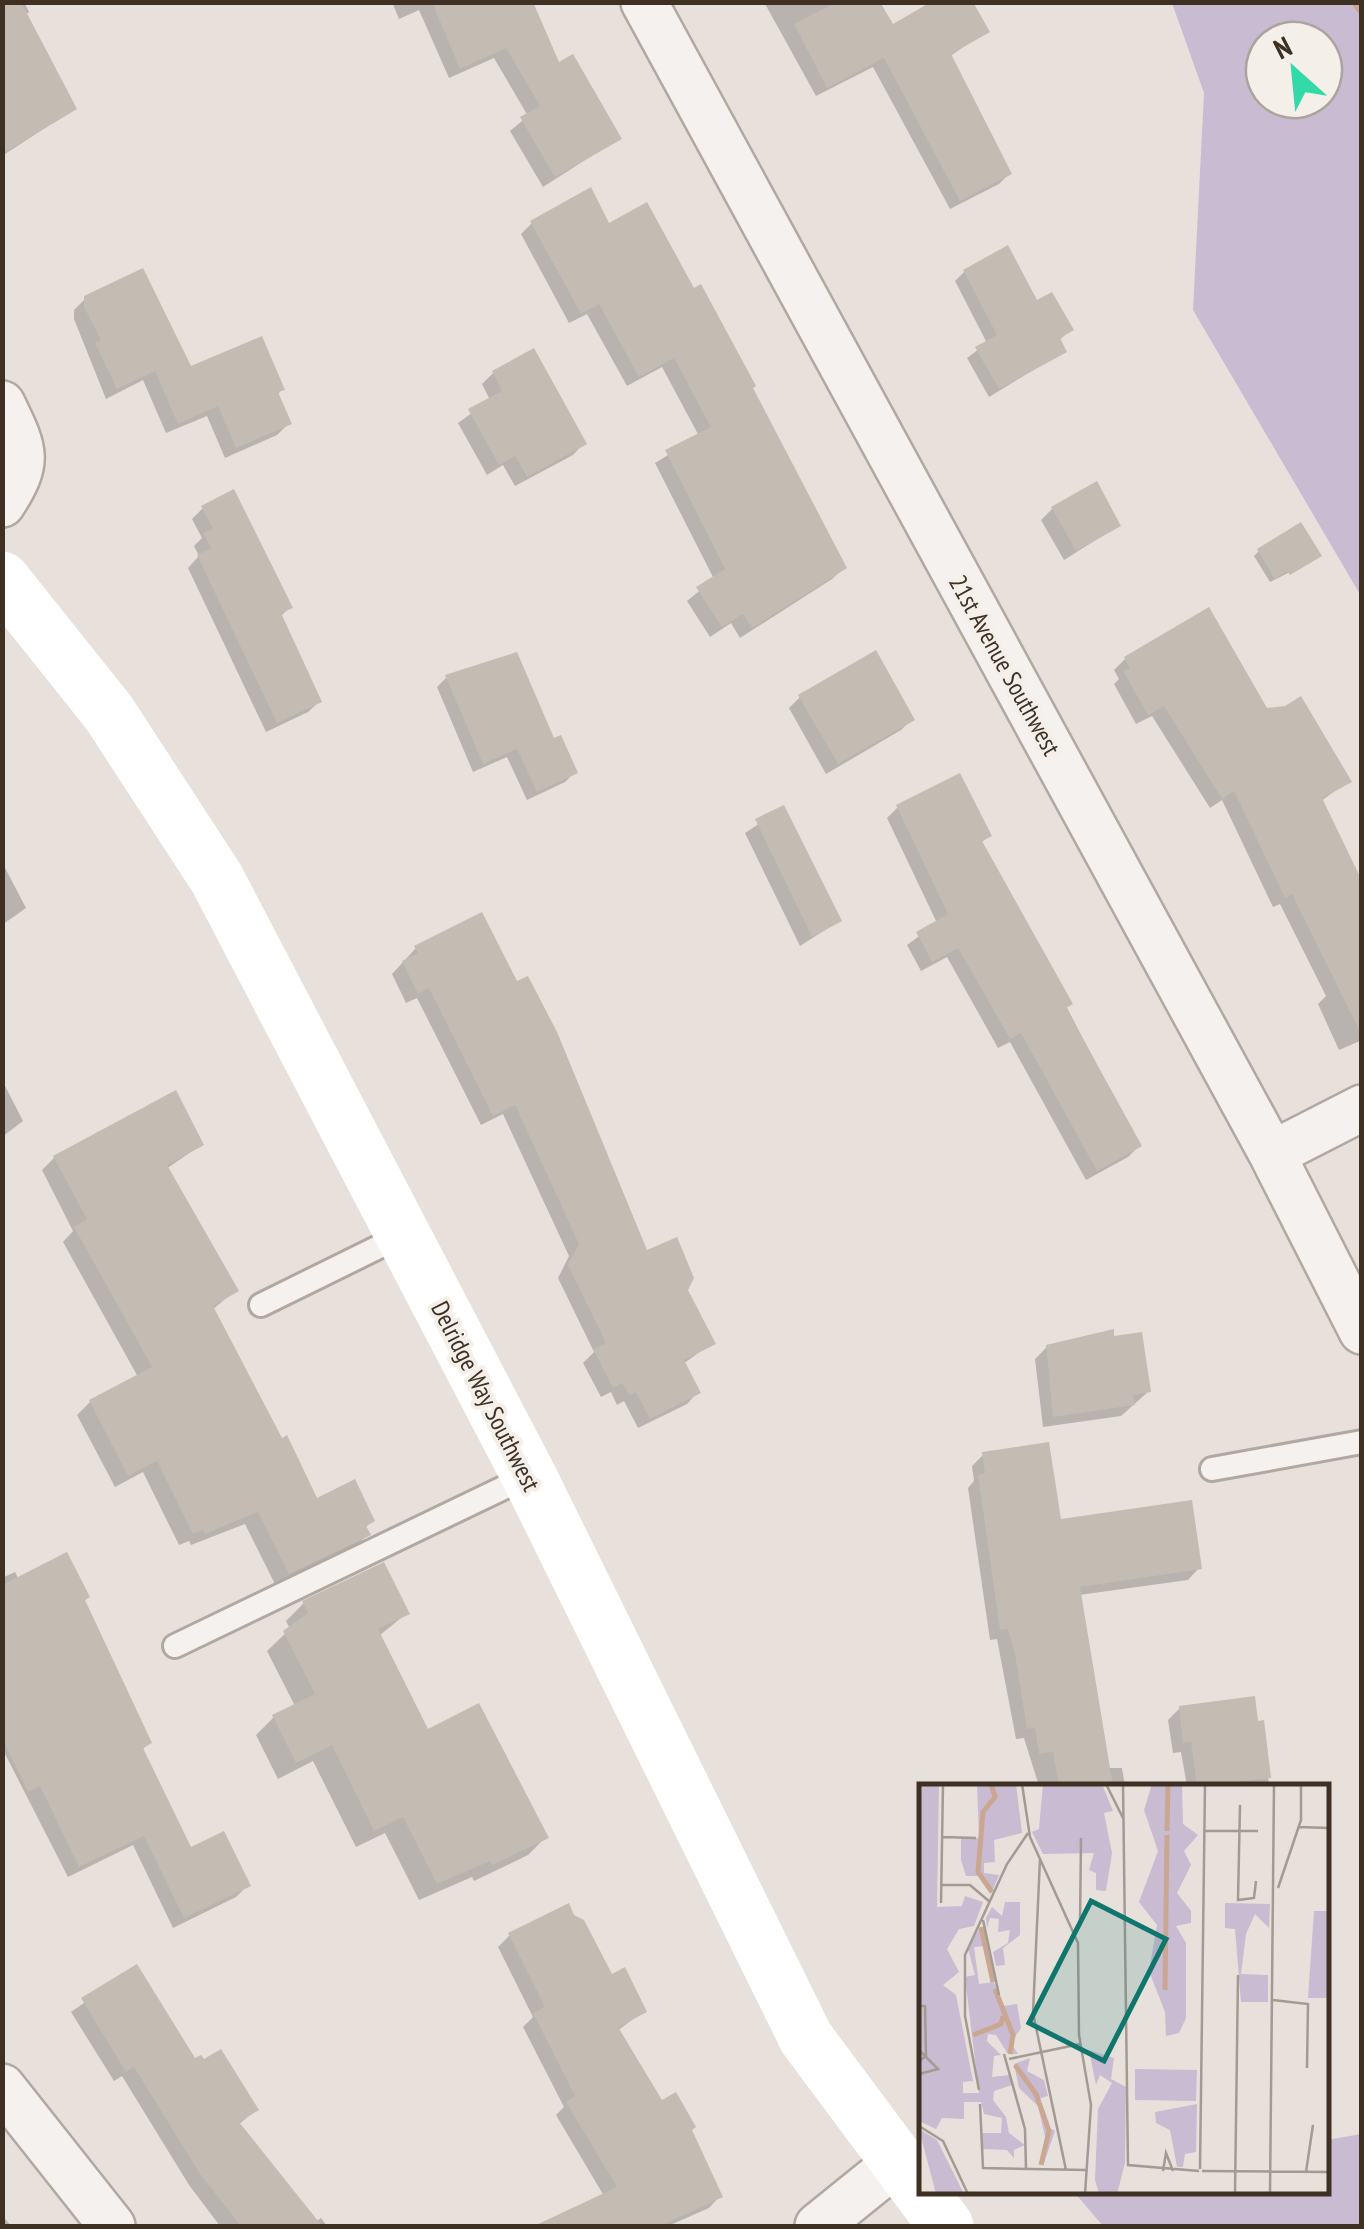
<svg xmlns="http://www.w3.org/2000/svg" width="1364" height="2229" font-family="'PT Sans Narrow',sans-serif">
  <rect width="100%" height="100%" fill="#e7e0db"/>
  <path fill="#c9bbd2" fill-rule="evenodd" d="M1172,3H1361V596L1193,310L1204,93ZM1264,40H1324V100H1264Z
    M1361,2134V2226H1103L1074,2192H1326L1327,2140Z"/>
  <path fill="#0003" d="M2,2H24L29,12L25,15L74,109L2,156Z
    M392,2H487L558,66L618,139L543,187L510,131L528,116L494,58L449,78L419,10L399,19Z
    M764,2H877L892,27L986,31L949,57L1009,174L999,184L950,209L873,67L816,96Z
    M532,223L608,226L750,388L844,568L832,579L740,638L731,623L710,637L687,601L714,579L655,463L699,436L662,367L627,386L587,314L569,323L521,234Z
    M964,272L1036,303L1071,330L1058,341L1064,351L989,397L967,358L987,343L955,281Z
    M86,298L190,369L282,389L277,395L289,423L277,435L225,458L207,416L166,433L143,380L106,399L74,319V310Z
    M493,373L584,443L573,455L515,486L503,465L487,475L458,423L490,400L482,384Z
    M203,508L290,607L280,617L319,702L308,712L266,732L188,568L199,556L194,546L202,538L192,519Z
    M1052,509L1118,526L1064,560L1041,520Z
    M1259,551L1314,560L1270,582L1254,556Z
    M1125,659L1266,710L1349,781L1321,801L1358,878L1362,876V1040L1339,1050L1318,1004L1326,996L1280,904L1273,907L1222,800L1210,808L1152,716L1136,724L1114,684L1119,679L1114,670Z
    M446,678L553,741L575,772L565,782L527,800L507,757L473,772L437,687Z
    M800,697L912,719L901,730L826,774L789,708Z
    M898,807L989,835L981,843L1139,1146L1128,1157L1086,1180L1010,1042L998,1048L947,957L921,971L907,945L937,923L887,818Z
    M783,808L839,921L800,946L745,833Z
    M2,862L26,908L2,925Z
    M416,948L646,1254L685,1290L712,1343L683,1364L698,1392L687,1404L638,1428L624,1401L617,1405L611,1392L601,1397L583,1363L594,1352L558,1278L569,1256L503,1114L481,1125L417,998L406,1003L392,974Z
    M2,1080L23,1121L2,1137Z
    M201,1145L166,1169L235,1291L212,1310L316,1501L372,1521L365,1528L368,1534L355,1547L276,1586L245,1524L191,1545L189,1541L179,1545L143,1472L115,1487L77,1415L90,1402L138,1377L63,1242L73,1231L42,1170L54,1158Z
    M1112,1339L1149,1391L1121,1416L1043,1427L1035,1359L1047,1347Z
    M983,1455L1059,1522L1199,1568L1188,1580L1079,1595L1108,1768H1122L1125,1786H1039L1024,1738L1016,1739L997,1639L990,1640L968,1488L974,1481L972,1466Z
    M15,1572L19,1580L82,1601L149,1743L141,1751L190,1851L248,1885L236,1897L173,1928L133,1845L68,1877L2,1748V1578Z
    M304,1603L407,1613L379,1636L427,1732L546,1837L528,1855L474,1881L472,1877L419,1900L385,1833L356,1847L313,1761L278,1779L256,1735L274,1717L295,1706L267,1651L290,1629L286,1621Z
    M1180,1708L1262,1723L1269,1786H1187L1181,1752L1173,1753L1168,1720Z
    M510,1935L611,1977L644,2011L617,2031L720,2196L709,2208L668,2226H544L604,2196L556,2115L564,2107L523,2027L533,2017L498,1947Z
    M136,1967L194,2062L256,2110L238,2125L315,2222L321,2218L327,2226H220L189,2185L122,2076L114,2081L71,2012Z
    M2,2215L11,2226H2Z"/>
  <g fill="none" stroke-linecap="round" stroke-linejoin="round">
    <path stroke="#cba792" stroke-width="14" d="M1359,2L1362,7"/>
  </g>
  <path fill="#c4bbb2" d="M2,2H21L77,109L2,154Z
    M432,2H533L559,62L573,54L622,139L555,177L520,117L540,106L506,48L460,69Z
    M836,2H880L893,24L931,2H973L990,32L951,54L1012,174L960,201L884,58L827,88L794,24Z
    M591,187L609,223L647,202L694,288L701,284L756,386L753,388L847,568L752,628L743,614L722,627L696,587L725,569L665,450L711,427L674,358L639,377L599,304L581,314L530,221Z
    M1008,245L1037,300L1052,292L1074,330L1060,338L1067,352L999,389L975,347L997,335L963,270Z
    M143,268L191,366L262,336L285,390L278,392L292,424L236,448L218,406L178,424L155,371L117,389L95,343L101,340L84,307V296Z
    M534,348L587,444L527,477L515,456L499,465L468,409L502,391L492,371Z
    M1097,481L1121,526L1076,551L1051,507Z
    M234,489L293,608L281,613L322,702L277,723L197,555L211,548L203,533L213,529L201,506Z
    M1301,522L1322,556L1290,575L1287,571L1275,579L1257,549Z
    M1209,607L1267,708L1285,706L1301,696L1352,782L1322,798L1362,881V1036L1292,894L1285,898L1234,791L1222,799L1164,706L1148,715L1123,671L1130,668L1124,657Z
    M876,650L915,720L838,764L798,695Z
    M517,652L554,738L561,735L578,773L537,792L517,749L483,764L445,675Z
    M960,773L992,836L982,841L1073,1004L1066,1008L1142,1146L1097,1171L1021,1033L1010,1039L958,948L932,962L916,932L948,914L896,805Z
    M784,805L842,921L812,937L755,819Z
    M482,912L517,981L528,976L557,1032L647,1250L677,1237L694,1278L688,1290L716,1344L684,1360L701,1393L650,1419L636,1392L629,1395L622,1383L613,1388L593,1349L606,1343L568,1265L579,1244L515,1105L493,1116L429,988L418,994L402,961L418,953L414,946Z
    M176,1090L204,1145L167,1165L239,1291L213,1306L282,1438L287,1435L317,1498L355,1479L375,1521L366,1526L371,1535L289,1574L258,1512L205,1534L203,1530L193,1534L157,1461L128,1476L89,1400L152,1367L74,1227L87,1219L53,1156Z
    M1114,1329V1336L1142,1332L1151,1392L1133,1395L1135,1405L1053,1417L1046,1345Z
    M1049,1442L1061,1519L1192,1500L1202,1569L1080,1587L1113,1786H1059L1053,1752L1039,1754L1035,1728L1027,1729L1015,1654L1008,1629L1000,1630L978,1475L985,1473L982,1452Z
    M67,1552L90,1597L85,1600L152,1743L143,1748L191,1847L224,1831L251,1886L184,1918L144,1836L79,1867L40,1786L28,1792L2,1738V1585Z
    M384,1562L410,1614L378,1629L428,1729L479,1703L549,1838L492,1865L490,1861L437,1884L403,1817L374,1831L332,1745L296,1763L272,1715L315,1694L283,1631L308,1613L302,1601Z
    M1255,1696L1258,1721L1264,1720L1271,1778L1197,1786L1191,1742L1183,1743L1179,1706Z
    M569,1903L574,1915L584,1920L612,1974L625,1967L647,2012L618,2027L662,2100L676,2092L696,2127L692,2130L723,2197L660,2226H534L617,2187L566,2102L575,2096L533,2013L545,2007L508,1933Z
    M137,1964L195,2058L201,2055L204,2059L221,2049L259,2110L239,2122L322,2226H241L200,2174L134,2067L126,2072L81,1998Z"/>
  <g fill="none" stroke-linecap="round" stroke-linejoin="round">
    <g stroke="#b1a8a0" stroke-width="28">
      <path id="lane" d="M261,1305L403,1235
        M1212,1469L1362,1442
        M175,1646L528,1476"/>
    </g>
    <g stroke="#b1a8a0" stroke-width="50">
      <path id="street" d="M644,2L1272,1154L1362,1331
        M2,404C24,450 31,460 2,504
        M1272,1154L1362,1108
        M2,2087L112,2226
        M818,2226L896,2163"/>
    </g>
    <use href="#lane" stroke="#f5f1ee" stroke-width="22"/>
    <use href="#street" stroke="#f5f1ee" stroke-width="45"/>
    <path stroke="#fff" stroke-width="55" d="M2,579L109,713L217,879L529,1476L806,2038L946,2226"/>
  </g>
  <g text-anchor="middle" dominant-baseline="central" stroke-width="8" stroke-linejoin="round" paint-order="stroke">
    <g font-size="25" fill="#3e3124" stroke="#f5efea">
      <text transform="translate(1005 665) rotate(61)">21st Avenue Southwest</text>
      <text transform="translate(486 1396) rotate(63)">Delridge Way Southwest</text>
    </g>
  </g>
  <g transform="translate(919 1784)">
    <rect width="410" height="410" fill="#e7e0db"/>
    <path d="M0,0H20L18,123L43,122L46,112L64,118L55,142L40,145L28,165L40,188L24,201L37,211L54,297L44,298V309H60L46,193L56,191L49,165L61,143L66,162L55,163L60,200L75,198L85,222L98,220L102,244L92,259L99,270H89L77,251L69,250L68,257L82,271L75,272L73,293L91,291L93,301L75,307L74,316L87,333L90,349L106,361L95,366V374L88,366L63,365V349H82L83,334L65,330L62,318H45V335L23,334L17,345L0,337ZM58,0H97L103,49L75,56L76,78L65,79V89L80,91L72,110L60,92H47L42,76V54H60ZM124,0H183L194,27L185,29L193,69L187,107L177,106V89L170,86L175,69L124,70L113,48L120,45ZM233,0H263L264,40L279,51L265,67L272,81L258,109L272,127V139L257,142L267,159V234L260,249L247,252L246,228L230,187L238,141L220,118L239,67L225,26ZM86,118H101V151L84,164L86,181L77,182L74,168L89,159L91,146L79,148L80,135L71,134L68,144L67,134L73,123L83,132ZM306,119L351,120L350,144L336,130L327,150L322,190L349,191V218H322L316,145L306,144ZM395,127H410V214H389ZM170,266L195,274L192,295L207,303L206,379L198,410H180L176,396L179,325L193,299L181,291L177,301ZM111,274L108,287L125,296L129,312L119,315L126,341L136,347L124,382L127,357L119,322L100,304L95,280ZM216,285L278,286L277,317L216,316ZM278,320L277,368L266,370L264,383H258L251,346L237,339L236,328ZM0,345L18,356L45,410H17Z" fill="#c9bbd2"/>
    <path fill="none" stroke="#cba792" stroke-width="5" d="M72,0L76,13L64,28L59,88L73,108M248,47L249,0M62,143L74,198M76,205L94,251L91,270M246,206L248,51M54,251L82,240L84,232M96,281L117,310L130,347L122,381"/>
    <path fill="none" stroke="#a39a92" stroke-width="2.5" d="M103,0L111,53L159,159L160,251L172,321L166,410M187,0L204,34M204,0L209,381L280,387M321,21L319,116L335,114L337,97M380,43L410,44M285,47H339M24,53L57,54M121,75L114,229L147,386M23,101H51L71,118M359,104L382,36V0M22,119L24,0M64,136L80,211M156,146L161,142L162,54M354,216L389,220L388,284M0,222H6L7,272L0,277M0,266L19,285L0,290M85,270L106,345L107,385M90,275L161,260M60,306L46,232V171L88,80L109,49M61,320L64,384L167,386M0,342L24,357L49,410M281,385L286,0M244,387L247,369L254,387M283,387L410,388M387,388L394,341M316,410L319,191M351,410L355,0"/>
    <path fill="#0f766e" fill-opacity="0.15" stroke="#0f766e" stroke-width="5" d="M172,117L247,155L185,277L110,239Z"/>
    <rect width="410" height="410" fill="none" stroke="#3e3124" stroke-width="5"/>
  </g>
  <rect width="1364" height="2229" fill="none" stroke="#3e3124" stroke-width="10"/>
  <g transform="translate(1294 70) rotate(333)"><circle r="48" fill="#f5efea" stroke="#aca39b" stroke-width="2.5"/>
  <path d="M0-8L18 38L0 25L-18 38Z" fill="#32daa8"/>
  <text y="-15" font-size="28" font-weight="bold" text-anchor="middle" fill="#3e3124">N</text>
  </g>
</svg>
